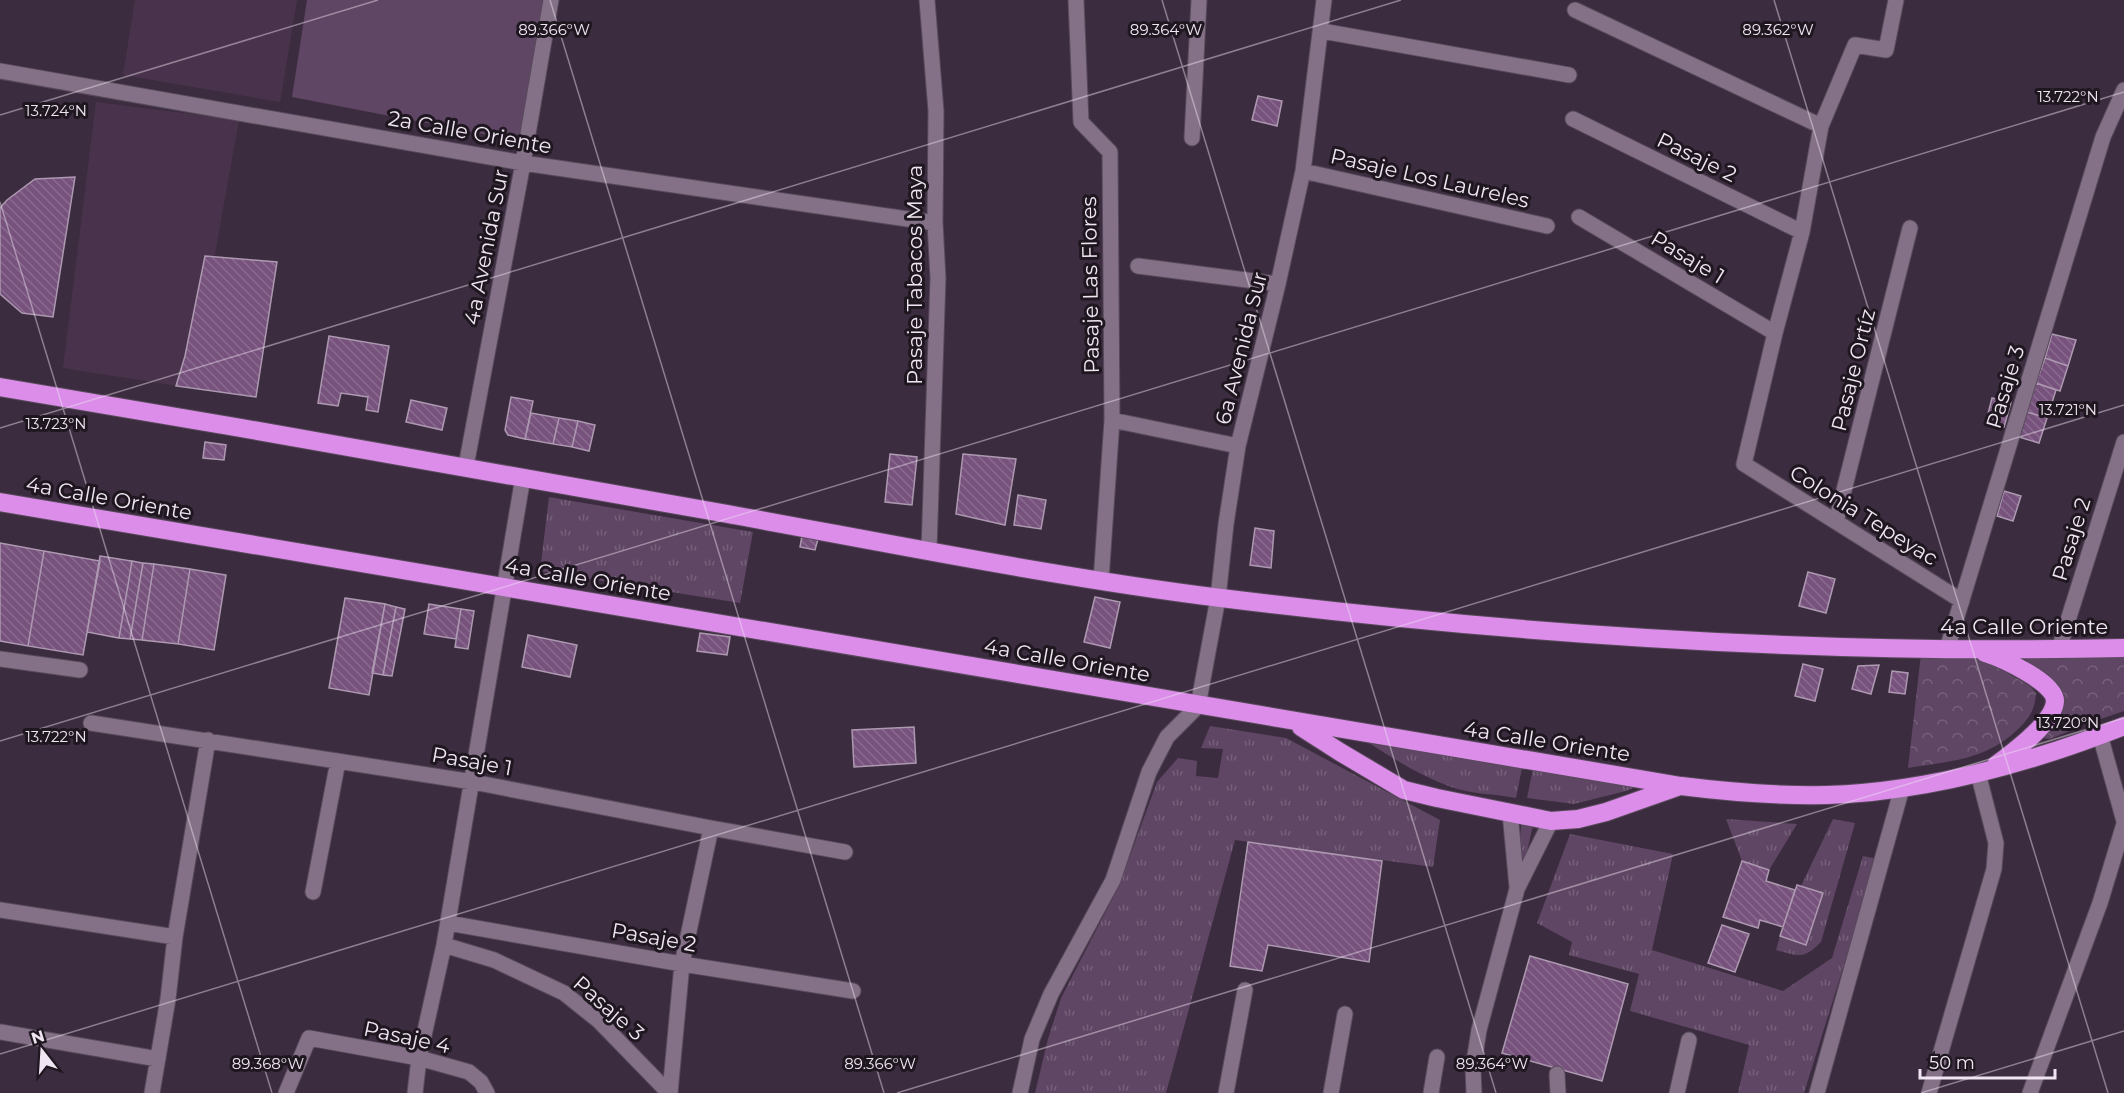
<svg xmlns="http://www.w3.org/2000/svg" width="2124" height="1093" font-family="Montserrat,sans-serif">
  <defs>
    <pattern id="grass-tufts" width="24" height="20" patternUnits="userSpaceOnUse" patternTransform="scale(1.5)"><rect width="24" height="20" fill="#5f4664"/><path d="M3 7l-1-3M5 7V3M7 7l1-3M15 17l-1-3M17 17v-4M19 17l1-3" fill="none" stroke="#76617b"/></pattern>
    <pattern id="forest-crowns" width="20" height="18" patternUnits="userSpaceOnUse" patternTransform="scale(1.5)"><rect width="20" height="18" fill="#5f4664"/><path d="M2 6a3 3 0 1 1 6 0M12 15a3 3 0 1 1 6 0" fill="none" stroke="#76617b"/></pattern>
    <pattern id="building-back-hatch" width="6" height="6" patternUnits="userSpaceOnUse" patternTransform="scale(1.5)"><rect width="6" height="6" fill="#76527c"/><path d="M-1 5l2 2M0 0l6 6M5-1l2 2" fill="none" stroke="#8a6b8f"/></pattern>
  </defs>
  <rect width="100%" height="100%" fill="#3c2c3f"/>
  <path fill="#49334c" d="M135,0H297L280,102L123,75Z
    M96,102L239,120L191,388L63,368Z"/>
  <path fill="url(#grass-tufts)" d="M549,497L753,532L740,603L540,571Z
    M1210,726L1286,738L1440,820L1433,867L1235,840L1166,1093H1035L1048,1039L1061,998L1119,886L1157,782L1178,758L1197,761L1196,776L1218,778L1223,749L1201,748Z
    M1356,734L1523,763L1516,798C1496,794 1469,794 1451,787C1418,775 1385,754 1356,734Z
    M1534,764L1655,779L1626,791L1574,804L1527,798Z
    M1522,814L1535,816L1524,865L1518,864Z
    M1726,819L1797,824L1769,870L1742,861Z
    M1833,819L1855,823L1821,942C1803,960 1799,956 1776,950L1780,936L1806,945L1823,893L1801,886Z
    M1570,834L1673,854L1652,950L1783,991L1832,958L1863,856L1877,859L1804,1093H1738L1749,1045L1630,1011L1639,974L1569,955L1572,942L1537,923Z"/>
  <path fill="url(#forest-crowns)" d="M1973,653L2030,686L2036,693C2035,711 2028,720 2015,732C1982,761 1949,761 1908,768L1921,654Z
    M2124,655V711L2086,724L2050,739L2035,737L2062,708L2023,656Z"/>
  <path fill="#5f4664" d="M307,0H549L530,143L292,97Z"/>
  <path fill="url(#building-back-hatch)" stroke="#ad99b1" stroke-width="1.5" d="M1258,96L1282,101L1277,126L1252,120Z
    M75,177L53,317L22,313L0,294V208L7,200L35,179Z
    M205,256L277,262L256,397L176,386L185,356Z
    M2052,334L2076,340L2068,366L2045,358Z
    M329,336L389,346L378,412L366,410L368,397L341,393L338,406L318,403Z
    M2045,358L2068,366L2060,391L2036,383Z
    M2036,383L2056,390L2047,418L2027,412Z
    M511,397L533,401L525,439L508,435L505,430Z
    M1992,398L2011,402L2004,427L1986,422Z
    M411,400L447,408L442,430L406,422Z
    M2027,412L2047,418L2039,443L2019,437Z
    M531,413L559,418L553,444L525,439Z
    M559,418L578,421L572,447L553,444Z
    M578,421L595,425L589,451L572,447Z
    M205,442L226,445L224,460L203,458Z
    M890,454L917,457L912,505L885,502Z
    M963,454L1016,459L1005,525L956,514Z
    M2004,491L2021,496L2013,521L1997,516Z
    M1018,495L1046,500L1041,529L1014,525Z
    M1255,528L1274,531L1271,568L1250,565Z
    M802,536L818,539L815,550L800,547Z
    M0,543L44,551L28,646L0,641Z
    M44,551L100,561L83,655L28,646Z
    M100,556L132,561L119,638L87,632Z
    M132,561L143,563L130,639L119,638Z
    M143,563L154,564L142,640L130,639Z
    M154,564L190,569L178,644L142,640Z
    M190,569L226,575L214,650L178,644Z
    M1808,572L1835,579L1826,613L1799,606Z
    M1095,597L1120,602L1110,648L1084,642Z
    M345,598L385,604L369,695L329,688Z
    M385,604L396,607L383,675L372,673Z
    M429,604L461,609L456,639L424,634Z
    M396,607L405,609L392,676L383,675Z
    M461,609L474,611L468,649L455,647Z
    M700,633L730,637L727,655L697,651Z
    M528,635L577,645L570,677L522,667Z
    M1803,664L1823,669L1815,701L1795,696Z
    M1879,665L1871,694L1852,689L1858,666Z
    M1892,671L1908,673L1905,694L1889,692Z
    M914,727L916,763L854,767L852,730Z
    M1248,842L1382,861L1369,962L1268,945L1262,971L1230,966Z
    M1742,861L1769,870L1766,881L1795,890L1783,927L1760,920L1758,928L1723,917Z
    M1797,885L1823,893L1806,945L1780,936Z
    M1722,925L1749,934L1735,972L1708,963Z
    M1530,956L1628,984L1602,1081L1502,1053Z"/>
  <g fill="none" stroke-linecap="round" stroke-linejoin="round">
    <g stroke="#584a5b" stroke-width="17">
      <path id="minor" d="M927,0L936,111L935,223L938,278L929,550
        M1076,0L1081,122L1110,152L1112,420L1101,581
        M1896,0L1886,50L1855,45L1821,126L1802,232L1775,333L1744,464L1962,601
        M1575,10L1821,126
        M1322,31L1569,75
        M0,71L523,163L935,223
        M1573,119L1802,232
        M1192,138L1199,0
        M1303,171L1547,226
        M1579,217L1775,333
        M1138,266L1278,284
        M1112,420L1238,446
        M466,466L523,163L551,0
        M1836,522L1910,228
        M1947,649L2103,137L2124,90
        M2059,649L2124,442
        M0,659L80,670
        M91,723L473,782L711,828L845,852
        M2100,735L2124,821
        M1510,813L1517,887
        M313,892L338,761
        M0,910L175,937
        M448,923L682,964L853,991
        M444,945L494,960L564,993L599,1021L669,1093
        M0,1032L158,1059
        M1557,1074L1558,1093
        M152,1093L168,999L175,937L208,740
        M286,1093L309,1038L419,1058L469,1072L481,1082L487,1093
        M415,1093L419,1058L444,945L523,477
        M670,1093L682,964L711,828
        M1020,1093L1032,1039L1051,994L1113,880L1149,772L1167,737L1198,706L1218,598L1226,524L1238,446L1278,284L1303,171L1324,0
        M1226,1093L1245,990
        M1331,1093L1345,1014
        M1431,1093L1437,1057
        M1474,1093L1473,1068L1479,1030L1517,889L1551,821
        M1677,1093L1689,1040
        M1817,1093L1902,788
        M1929,1093L1994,869L1996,843L1978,773
        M2030,1093L2100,903L2124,824"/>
    </g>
    <g stroke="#584a5b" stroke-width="20">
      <path id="highway" d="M0,387C241,427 481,470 722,513C888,543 1054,577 1221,598C1520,635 1823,655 2124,648
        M0,502L1681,786C1729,792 1777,796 1827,795C1929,792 2030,763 2124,726
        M1985,653C2001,658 2055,682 2055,701C2054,723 2012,753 1996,765
        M1301,727L1340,752L1404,790L1437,798L1551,821L1578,819L1606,812L1677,787"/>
    </g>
    <use href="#minor" stroke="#847188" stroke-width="15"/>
    <use href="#highway" stroke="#db8de9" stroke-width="18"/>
  </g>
  <path fill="none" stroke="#f0e5f2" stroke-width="1.5" stroke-opacity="0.45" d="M550,0L884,1093M1162,0L1496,1093M1774,0L2108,1093M0,115L378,0M0,202L272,1093M0,428L1401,0M0,741L2124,92M0,1054L2124,405M897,1093L2124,718M1921,1093L2124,1031"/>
  <g text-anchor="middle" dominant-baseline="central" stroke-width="6" stroke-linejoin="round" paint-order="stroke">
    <g font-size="21" fill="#f0e5f2" stroke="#1f1720">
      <text transform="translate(470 132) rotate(10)">2a Calle Oriente</text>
      <text transform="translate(1697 157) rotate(26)">Pasaje 2</text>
      <text transform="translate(1430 178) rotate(13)">Pasaje Los Laureles</text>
      <text transform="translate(486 247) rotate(-79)">4a Avenida Sur</text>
      <text transform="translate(1688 257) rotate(31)">Pasaje 1</text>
      <text transform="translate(914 275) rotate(-90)">Pasaje Tabacos Maya</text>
      <text transform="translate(1090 285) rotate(-91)">Pasaje Las Flores</text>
      <text transform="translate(1241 348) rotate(-76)">6a Avenida Sur</text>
      <text transform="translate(1853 370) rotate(-76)">Pasaje Ortíz</text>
      <text transform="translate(2005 387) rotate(-73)">Pasaje 3</text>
      <text transform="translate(109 498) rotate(10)">4a Calle Oriente</text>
      <text transform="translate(1864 515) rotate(32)">Colonia Tepeyac</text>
      <text transform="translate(2071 539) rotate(-73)">Pasaje 2</text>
      <text transform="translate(588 579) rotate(10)">4a Calle Oriente</text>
      <text x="2024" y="626">4a Calle Oriente</text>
      <text transform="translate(1067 660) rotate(10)">4a Calle Oriente</text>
      <text transform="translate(1547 741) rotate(9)">4a Calle Oriente</text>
      <text transform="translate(472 761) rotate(10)">Pasaje 1</text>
      <text transform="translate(654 937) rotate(10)">Pasaje 2</text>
      <text transform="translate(609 1008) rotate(41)">Pasaje 3</text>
      <text transform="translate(407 1037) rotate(12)">Pasaje 4</text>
    </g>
  </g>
  <g font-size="15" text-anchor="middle" fill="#f0e5f2" stroke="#1f1720" stroke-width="6" stroke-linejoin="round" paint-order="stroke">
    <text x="554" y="35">89.366°W</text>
    <text x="1166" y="35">89.364°W</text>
    <text x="1778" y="35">89.362°W</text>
    <text x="2068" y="102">13.722°N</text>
    <text x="56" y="116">13.724°N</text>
    <text x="2068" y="415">13.721°N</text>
    <text x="56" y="429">13.723°N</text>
    <text x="2068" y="728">13.720°N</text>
    <text x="56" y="742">13.722°N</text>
    <text x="268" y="1069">89.368°W</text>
    <text x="880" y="1069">89.366°W</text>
    <text x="1492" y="1069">89.364°W</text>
  </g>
  <g transform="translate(42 1051) rotate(343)" stroke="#1f1720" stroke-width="4.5" paint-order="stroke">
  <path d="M0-4.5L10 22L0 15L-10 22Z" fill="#f0e5f2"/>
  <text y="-9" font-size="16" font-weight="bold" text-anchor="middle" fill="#f0e5f2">N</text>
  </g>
  <path d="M1920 1069v9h135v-9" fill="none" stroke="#f0e5f2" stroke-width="3"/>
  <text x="1929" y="1069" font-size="18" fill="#f0e5f2" stroke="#1f1720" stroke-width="4.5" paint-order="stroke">50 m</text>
</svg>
